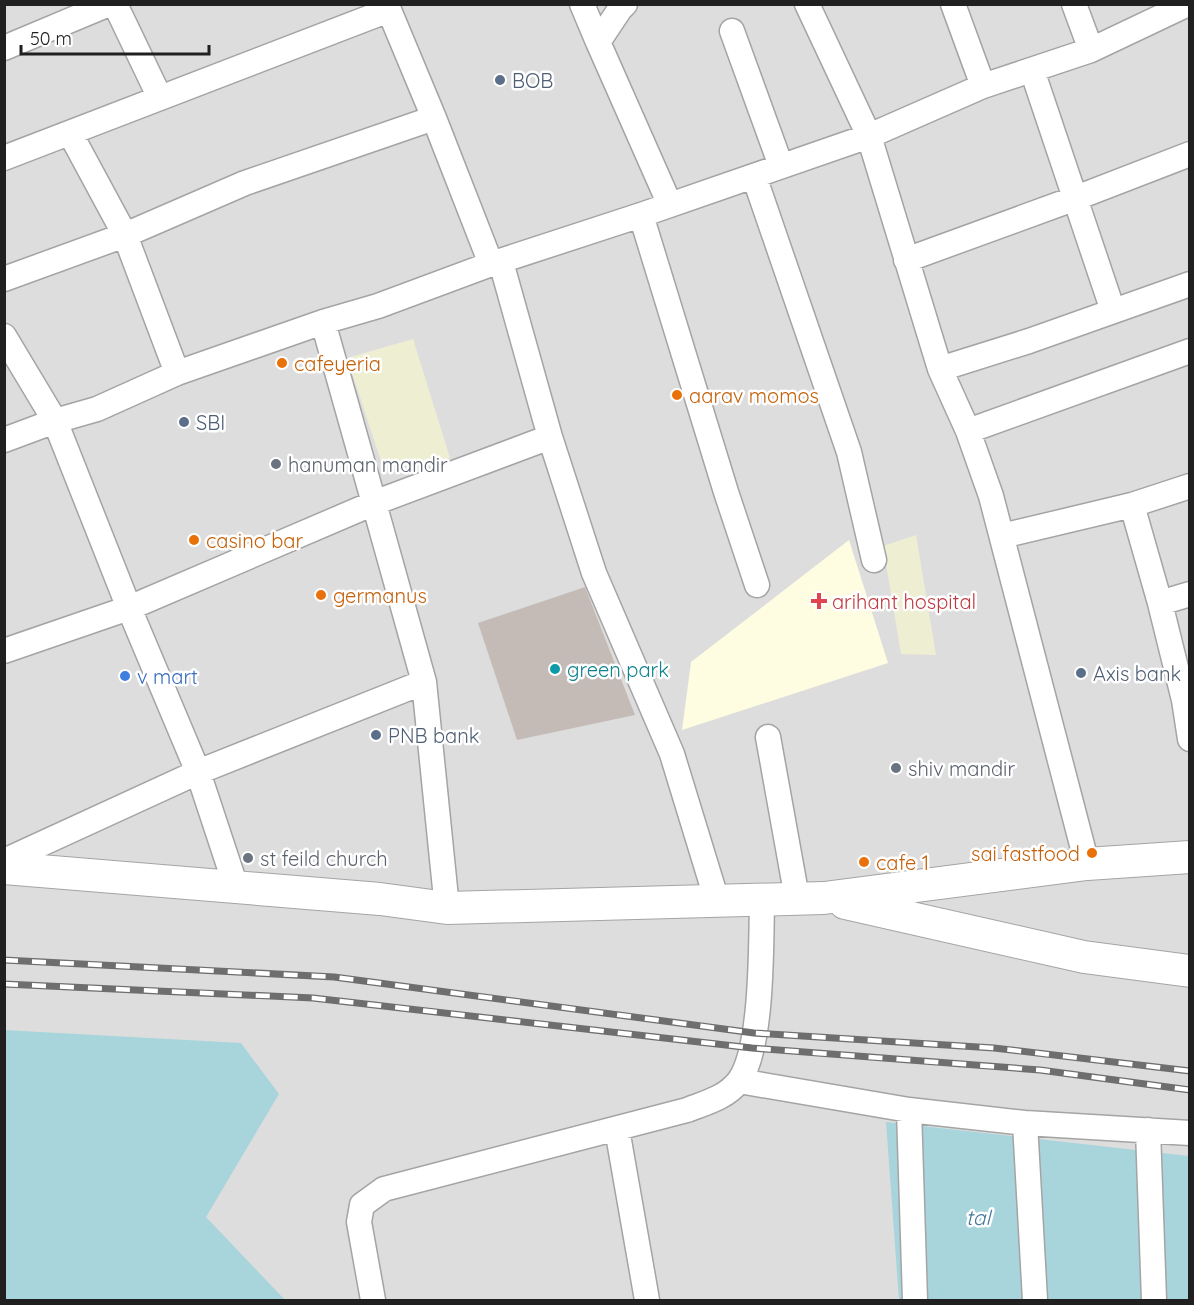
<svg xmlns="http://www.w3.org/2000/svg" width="1194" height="1305" font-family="Quicksand,sans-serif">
  <rect width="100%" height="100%" fill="#f0ece6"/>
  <path fill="#dedddd" d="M5,5H1189V1300H5Z"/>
  <path fill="#fefce1" d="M849,540L888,663L682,730L691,662Z"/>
  <path fill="#eeeed2" d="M413,339L450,458L384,470L347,358Z
    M916,535L936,655L901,654L883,546Z"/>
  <path fill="#a8d4dc" d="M4,1030L241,1043L279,1094L206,1217L285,1300H5Z
    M886,1122L1189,1156V1300H899Z"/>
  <path fill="#c4bbb6" d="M585,587L635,715L517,740L478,623Z"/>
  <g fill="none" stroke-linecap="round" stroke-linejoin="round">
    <g stroke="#a4a4a4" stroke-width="27">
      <path id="minor" d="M115,4L160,98
        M384,4L389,10L434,118L491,264
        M582,4L598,42
        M625,4L620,9L598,42L670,205
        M807,4L869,136L940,369L968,431L991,496L1087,864
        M953,4L983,86
        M1074,4L1091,50
        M732,31L781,166
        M4,48L109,4
        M1032,70L1113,311
        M70,133L125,235L177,373
        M4,158L389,10
        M754,176L849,452L874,560
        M641,215L726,492L757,585
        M906,260L1076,198L1190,154
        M4,279L125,235L245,183L434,118
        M4,336L55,421L129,608L198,772L236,887
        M940,369L1029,341L1190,284
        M968,431L1190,351
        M550,437L594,573L672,754L717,901
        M4,440L55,421L97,409L177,373L323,322L378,306L491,264L641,215L869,136L983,86L1091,50L1188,4
        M1132,505L1160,603L1184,700
        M1002,536L1132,505L1190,486
        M1160,603L1190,594
        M4,651L129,608L374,503L323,322
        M1190,699L1184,700L1190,739
        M768,737L797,898
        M4,861L198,772L424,682
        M447,908L424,682L374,503L550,437L501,262
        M739,1081L909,1110L1025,1123L1190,1133
        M909,1110L915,1300
        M1025,1123L1035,1300
        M617,1129L647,1300
        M1148,1130L1154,1300
        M373,1300L359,1222L362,1205L384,1189L687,1110C705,1103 726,1098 739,1081C763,1048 761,942 762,899"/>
    </g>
    <g stroke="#a4a4a4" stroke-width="34">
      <path id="tertiary" d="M4,868L380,899L447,908L824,898L1087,864L1190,857
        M845,903L1084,957L1190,971"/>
    </g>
    <use href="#minor" stroke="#fff" stroke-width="24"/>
    <use href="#tertiary" stroke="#fff" stroke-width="32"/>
    <g stroke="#6e6e6e" stroke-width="7">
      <path id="rail" d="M4,960L334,977L754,1033L994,1048L1190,1071
        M4,984L313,998L752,1048L1040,1070L1190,1090"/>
    </g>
    <use href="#rail" stroke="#fff" stroke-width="4.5" stroke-dasharray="14" stroke-linecap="butt"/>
  </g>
  <g fill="#5c6f8a" stroke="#fff" stroke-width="2">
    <circle cx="500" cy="80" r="6"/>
    <circle cx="184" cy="422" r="6"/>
    <circle cx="1081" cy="673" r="6"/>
    <circle cx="376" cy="735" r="6"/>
  </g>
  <g fill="#e8710a" stroke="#fff" stroke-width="2">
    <circle cx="282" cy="363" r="6"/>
    <circle cx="677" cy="395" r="6"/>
    <circle cx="194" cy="540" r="6"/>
    <circle cx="321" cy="595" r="6"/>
    <circle cx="1092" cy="853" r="6"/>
    <circle cx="864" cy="862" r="6"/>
  </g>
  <g fill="#6b7280" stroke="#fff" stroke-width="2">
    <circle cx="276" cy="464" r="6"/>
    <circle cx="896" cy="768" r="6"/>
    <circle cx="248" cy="858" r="6"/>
  </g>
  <path fill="#e0444e" stroke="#fff" stroke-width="2" d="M816 592h6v6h6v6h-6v6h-6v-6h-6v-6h6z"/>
  <circle fill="#0f9aa8" stroke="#fff" stroke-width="2" cx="555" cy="669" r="6"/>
  <circle fill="#3f7fe0" stroke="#fff" stroke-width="2" cx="125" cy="676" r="6"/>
  <g text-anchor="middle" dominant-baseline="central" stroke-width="5" stroke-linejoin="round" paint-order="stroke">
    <g font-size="20" fill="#4e5e75" stroke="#fff" text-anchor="start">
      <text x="512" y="80">BOB</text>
      <text x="196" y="422">SBI</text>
      <text x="1093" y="673">Axis bank</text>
      <text x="388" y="735">PNB bank</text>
    </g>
    <g font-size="20" fill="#c56008" stroke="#fff" text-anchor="start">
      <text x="294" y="363">cafeyeria</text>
      <text x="689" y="395">aarav momos</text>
      <text x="206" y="540">casino bar</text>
      <text x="333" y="595">germanus</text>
      <text x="1080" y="853" text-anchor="end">sai fastfood</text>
      <text x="876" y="862">cafe 1</text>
    </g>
    <g font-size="20" fill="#5b616d" stroke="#fff" text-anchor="start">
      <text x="288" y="464">hanuman mandir</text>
      <text x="908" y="768">shiv mandir</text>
      <text x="260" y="858">st feild church</text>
    </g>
    <g font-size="20" fill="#be3a42" stroke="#fff" text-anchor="start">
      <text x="832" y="601">arihant hospital</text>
    </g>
    <g font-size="20" fill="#0d838f" stroke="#fff" text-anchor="start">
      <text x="567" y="669">green park</text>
    </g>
    <g font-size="20" fill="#366cbe" stroke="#fff" text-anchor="start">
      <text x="137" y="676">v mart</text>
    </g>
    <g font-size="21" font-style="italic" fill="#48799d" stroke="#fff">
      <text x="978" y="1217">tal</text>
    </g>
  </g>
  <rect width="1194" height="1305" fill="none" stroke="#202020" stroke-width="12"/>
  <path d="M21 45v9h188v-9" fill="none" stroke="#202020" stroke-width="3"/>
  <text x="30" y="45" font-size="18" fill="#202020" stroke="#ffffff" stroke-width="4.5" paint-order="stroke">50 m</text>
</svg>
